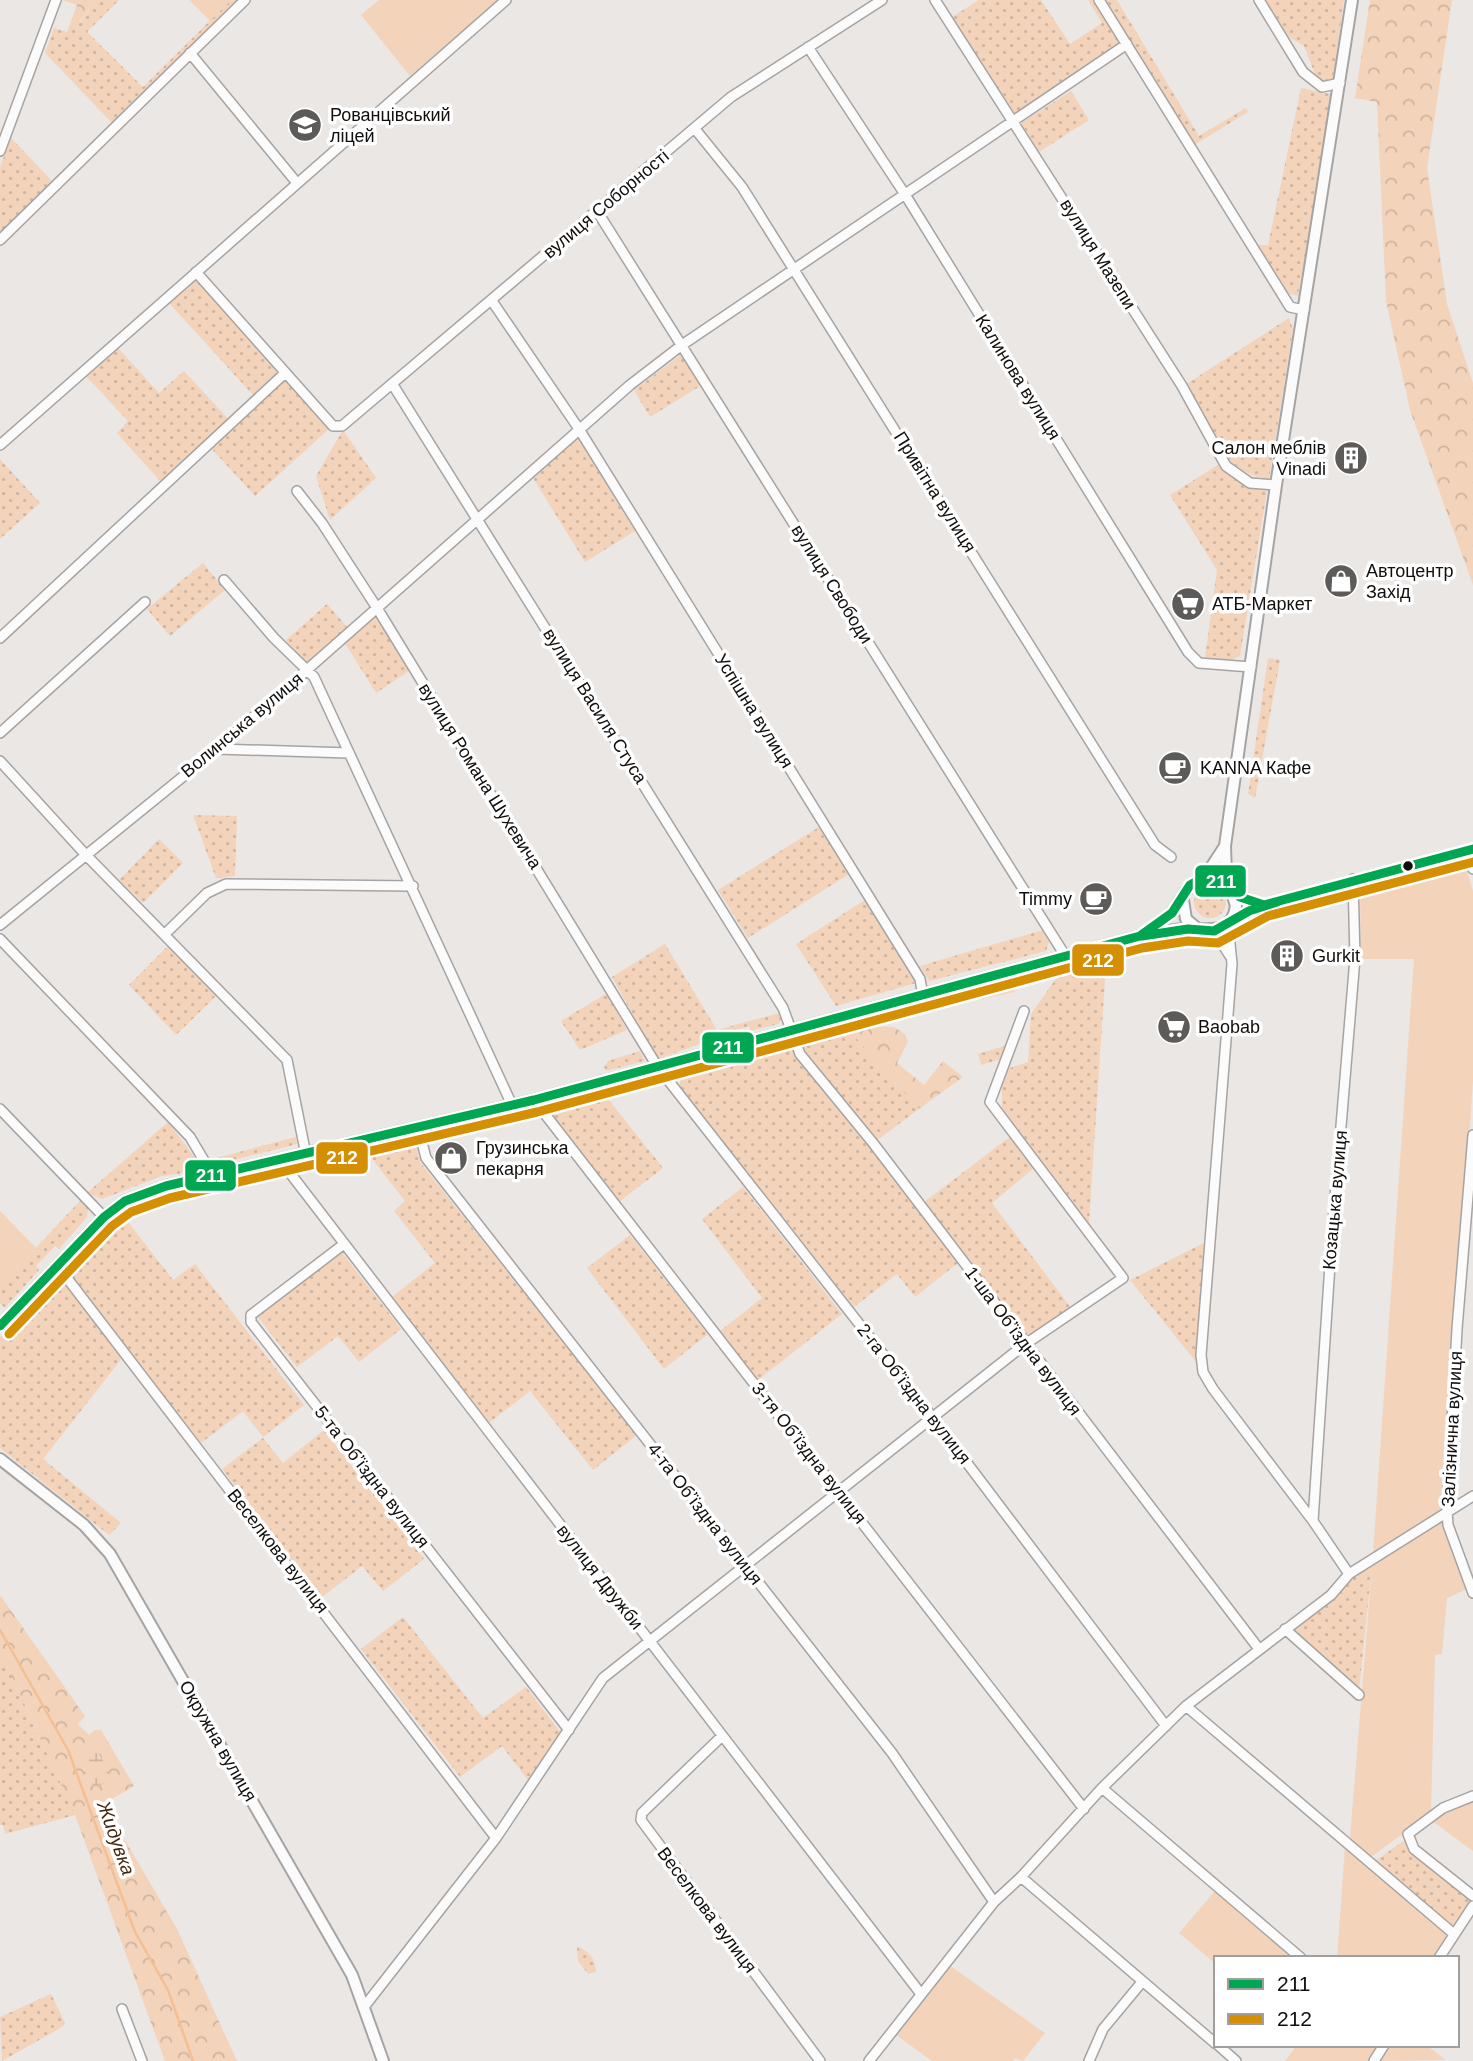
<svg xmlns="http://www.w3.org/2000/svg" width="1473" height="2061" font-family="Arial,sans-serif">
  <defs>
    <pattern id="grass-dots" width="8" height="8" patternUnits="userSpaceOnUse" patternTransform="scale(1.75)"><rect width="8" height="8" fill="#f3d3ba"/><path d="M2 2h.1M6 6h.1" fill="none" stroke="#cfb49f" stroke-width="1.8" stroke-linecap="round"/></pattern>
    <pattern id="forest-crowns" width="20" height="18" patternUnits="userSpaceOnUse" patternTransform="scale(1.75)"><rect width="20" height="18" fill="#f3d3ba"/><path d="M2 6a3 3 0 1 1 6 0M12 15a3 3 0 1 1 6 0" fill="none" stroke="#cfb49f"/></pattern>
    <pattern id="wetland-marsh" width="20" height="14" patternUnits="userSpaceOnUse" patternTransform="scale(1.75)"><rect width="20" height="14" fill="#f3d3ba"/><path d="M1 5h8M5 5V1M11 12h8M15 12V8" fill="none" stroke="#cfb49f"/></pattern>
  </defs>
  <rect width="100%" height="100%" fill="#eae7e5"/>
  <path fill="url(#grass-dots)" d="M96,0H119L87,32L143,87L231,0H239L113,124L45,53L54,28L67,32L71,21L80,22Z
    M979,0H1041L1070,44L1102,23L1088,0H1094L1122,43L1016,115L952,17Z
    M1105,0H1117L1199,136L1246,108L1248,112L1194,145Z
    M1265,0H1344L1333,78L1326,83L1317,79L1304,46L1284,34Z
    M1301,88L1331,94L1305,275H1301L1298,296L1287,293L1256,245H1268Z
    M1071,91L1089,120L1039,152L1021,123Z
    M11,138L53,182L0,234V167Z
    M196,279L279,373L254,396L169,303Z
    M1289,318L1293,329L1269,479C1222,474 1204,423 1188,383Z
    M118,348L159,393L184,371L229,420L162,483L117,433L128,421L86,376Z
    M682,354L702,385L650,417L634,390Z
    M285,381L329,429L255,496L211,448Z
    M343,430L376,478L330,520L316,476Z
    M578,438L635,531L585,562L533,478Z
    M0,459L40,503L0,539Z
    M1221,463L1239,482L1267,491L1240,656L1231,660L1205,658L1217,570L1170,495Z
    M203,563L225,590L170,636L147,609Z
    M327,604L348,628L307,664L286,640Z
    M375,615L409,671L376,693L345,643Z
    M1268,658L1280,660L1255,798L1248,794Z
    M193,815L237,816L235,876L216,878Z
    M819,827L849,874L748,938L718,890Z
    M159,839L183,863L143,903L119,880Z
    M1194 902a16 16 0 1 1 32 0a16 16 0 1 1-32 0Z
    M1346,894L1348,900L1245,928L1244,925L1260,918Z
    M865,900L916,983L836,1006L796,944Z
    M1043,930L1049,942L1046,951L929,981L920,966Z
    M665,944L717,1030L779,1013L781,1020L778,1024L750,1031L749,1026L661,1058L655,1055L612,977Z
    M168,946L217,995L176,1035L129,985Z
    M1090,963L1105,979L1089,1223L1002,1108V1087L1007,1069L1028,1062L1031,1014L1060,973Z
    M1012,985L1016,989L1014,992L939,1008L941,1004Z
    M607,993L627,1030L580,1050L561,1021Z
    M850,1031L919,1109L876,1141L802,1052L799,1043Z
    M792,1041L796,1055L871,1146L958,1263L915,1297L897,1274L854,1307L680,1087V1069Z
    M1005,1046V1058L981,1065L978,1054Z
    M640,1051L645,1061L606,1071L604,1067L608,1061Z
    M658,1073L663,1078L614,1091L610,1085Z
    M600,1089L663,1168L619,1202L550,1113L553,1104Z
    M168,1122L196,1159L198,1165L194,1172L162,1176L102,1199L87,1193Z
    M1011,1136L1035,1167L992,1203L1071,1308L1025,1339L923,1203Z
    M296,1137L297,1144L214,1165L209,1160Z
    M414,1138L420,1162L637,1435L593,1470L530,1391L489,1423L392,1297L435,1263L394,1211L405,1201L366,1151Z
    M743,1187L842,1314L758,1380L719,1332L762,1298L702,1219Z
    M81,1200L88,1208L87,1217L59,1249L55,1246L36,1266L39,1270L5,1308L0,1303V1286Z
    M122,1214L173,1280L195,1264L304,1405L263,1437L243,1411L201,1443L64,1269Z
    M630,1235L708,1334L664,1369L587,1268Z
    M1208,1241L1197,1354V1363L1130,1280Z
    M341,1251L401,1329L359,1362L338,1336L297,1367L257,1316Z
    M59,1274L123,1357L43,1459L121,1523L109,1535L0,1448V1337L4,1333L9,1337L27,1318L24,1313Z
    M324,1430L424,1559L383,1591L362,1566L321,1598L222,1469L263,1438L283,1463Z
    M1372,1566L1359,1691L1292,1630L1335,1599L1352,1578Z
    M403,1617L483,1718L526,1687L561,1733L529,1781L502,1746L460,1777L361,1649Z
    M0,1657L4,1659L75,1815L5,1834L3,1825H0Z
    M1405,1840L1410,1851L1472,1900L1453,1928L1375,1861Z
    M577,1946C590,1952 595,1958 596,1972L588,1974L578,1961Z
    M51,1994L65,2023L64,2026L2,2061L0,2017Z"/>
  <path fill="url(#forest-crowns)" d="M63,0H96L79,22L71,21L77,5Z
    M1370,0H1452L1427,168L1447,304L1473,383V585L1410,410L1386,301L1377,102L1355,98Z
    M870,1026L894,1027L905,1034L908,1042L897,1063L924,1085L943,1061L963,1077L919,1109L850,1031Z
    M0,1595L85,1716L78,1724L89,1735L95,1730H101L134,1786L104,1804L177,1929L237,2061H165L75,1815L4,1659L0,1657Z"/>
  <path fill="url(#wetland-marsh)" d="M98,1752L110,1773L106,1783L95,1787C83,1777 78,1766 88,1753Z"/>
  <path fill="#f3d3ba" d="M189,0H231L210,21Z
    M379,0H498L410,76L361,15Z
    M1464,862L1473,891V1081L1443,1510L1373,1554L1414,959H1361L1360,891Z
    M0,1211L36,1248L0,1286Z
    M1444,1520L1467,1589L1447,1598L1442,1654L1435,1655L1431,1813L1371,1857L1350,1838L1372,1566Z
    M1473,1800V1851L1432,1821L1445,1811Z
    M1345,1848L1449,1935L1434,1958H1337Z
    M1215,1891L1293,1958H1216V1964L1179,1933Z
    M949,1965L1045,2033L1023,2061L1015,2058L1013,2061H932L896,2035Z
    M1297,2045H1379L1368,2061H1285Z
    M1389,2045H1426L1446,2060L1379,2061Z"/>
  <g fill="none" stroke-linecap="round" stroke-linejoin="round">
    <path stroke="#f4bf92" stroke-width="2.5" d="M0,1630L68,1750L135,1932L168,1990L193,2061"/>
    <g stroke="#a6a4a3" stroke-width="12">
      <path id="minor" d="M935,0L1182,386L1226,466L1250,483L1276,485
        M1099,0L1290,307L1304,310
        M1259,0L1303,72L1322,87L1340,83
        M808,47L906,196L1188,652L1199,663L1251,667
        M190,53L297,183
        M695,129L742,187L1155,845L1171,857
        M0,151L56,0
        M597,211L1066,957
        M0,240L245,0
        M196,272L333,426H342L731,97L882,0
        M492,301L579,429L920,979L923,996
        M393,385L783,1008L800,1054L873,1143L1259,1649
        M0,445L506,0
        M297,491L322,523L377,608L657,1066L933,1418L1166,1726
        M224,580L274,638L314,677L512,1105
        M0,638L284,374
        M0,733L145,602
        M217,749L349,753
        M0,761L85,854L287,1060L306,1155
        M1467,851L1473,869
        M1234,892L1262,905
        M1231,921L1264,905L1473,849
        M1228,924L1232,964L1201,1355L1203,1372L1213,1389L1313,1521L1349,1574
        M0,925L217,749L630,385L682,345L1127,44
        M1214,931L1230,956
        M166,933L207,893L226,884L413,886
        M0,939L190,1137L212,1174
        M534,1100L1084,1809
        M0,1109L104,1217
        M418,1127L426,1158L892,1753L994,1902
        M1473,1135L1457,1329L1447,1512L1448,1525L1473,1593
        M280,1160L921,1994
        M344,1244L251,1315V1322L569,1730
        M57,1265L496,1838
        M1313,1521L1332,1234L1355,958L1353,879
        M1285,1629L1359,1695
        M1186,1706L1454,1934
        M722,1736L642,1813L641,1820L820,2061
        M1102,1788L1301,1958
        M1473,1796L1443,1808L1408,1834L1414,1849L1473,1896
        M1021,1877L1216,2044
        M1439,1958L1473,1906
        M364,2007L496,1838L603,1678L1024,1345L1123,1278L990,1102L1024,1011
        M122,2009L142,2061
        M1218,2045L1236,2061
        M869,2061L994,1902L1021,1877L1102,1788L1186,1706L1331,1595L1349,1574L1473,1496
        M1089,2061L1103,2029L1142,1982
        M1374,2061L1384,2045"/>
    </g>
    <g stroke="#a6a4a3" stroke-width="14">
      <path id="major" d="M1183,900L1186,919L1199,930
        M1145,933L1172,913L1186,891L1210,869L1225,846
        M0,1326L104,1217L125,1201L166,1186L534,1100L1140,936C1154,934 1169,930 1184,929C1206,927 1231,938 1236,906L1226,873L1225,846L1276,485L1352,0
        M0,1459L84,1525L110,1554L352,1975L383,2061"/>
    </g>
    <use href="#minor" stroke="#fcfbfb" stroke-width="9"/>
    <use href="#major" stroke="#fcfbfb" stroke-width="10"/>
    <g stroke="#fff" stroke-width="14">
      <path id="bus-1" d="M1142,936L1188,929L1214,931L1249,911L1277,902
        M0,1326L104,1217L125,1201L166,1186L534,1100L1140,936L1172,913L1190,885L1203,878H1217L1240,897L1264,905L1473,849"/>
    </g>
    <g stroke="#fff" stroke-width="14">
      <path id="bus-2" d="M9,1334L112,1226L131,1212L170,1198L537,1112L1142,948L1188,941L1218,943L1268,916L1473,862"/>
    </g>
    <use href="#bus-1" stroke="#00a651" stroke-width="9"/>
    <use href="#bus-2" stroke="#d48f02" stroke-width="9"/>
  </g>
  <defs>
    <g id="school-disc" transform="scale(1.75)"><circle r="9.5" fill="#5d5b59" stroke="#fff"/><path d="M0-5L7-2L0 1L-7-2ZM-4 1L0 2.5L4 1V4Q0 6-4 4Z" fill="#fff"/></g>
    <g id="building-disc" transform="scale(1.75)"><circle r="9.5" fill="#5d5b59" stroke="#fff"/><path d="M-4-6H4V6H1V3H-1V6H-4ZM-2.5-4.3h1.7v1.8h-1.7ZM.8-4.3h1.7v1.8H.8ZM-2.5-1h1.7V.8h-1.7ZM.8-1h1.7V.8H.8Z" fill="#fff"/></g>
    <g id="shop-disc" transform="scale(1.75)"><circle r="9.5" fill="#5d5b59" stroke="#fff"/><path d="M-5-2.5h2.3a2.7 3.5 0 0 1 5.4 0H5L5.5 6h-11ZM-1.5-2.5h3a1.5 2.3 0 0 0-3 0Z" fill="#fff"/></g>
    <g id="supermarket-disc" transform="scale(1.75)"><circle r="9.5" fill="#5d5b59" stroke="#fff"/><path d="M-6-5.5h2.5l.6 2H6L4.5 2H-2.5L-4.4-4H-6ZM-1.5 3.2a1.3 1.3 0 1 0 .1 0ZM3 3.2a1.3 1.3 0 1 0 .1 0Z" fill="#fff"/></g>
    <g id="cafe-disc" transform="scale(1.75)"><circle r="9.5" fill="#5d5b59" stroke="#fff"/><path d="M-5.5-4.5H6V0H3Q3 3.5 0 3.5H-2.5Q-5.5 3.5-5.5 0ZM3-3.2v2h1.7v-2ZM-6 4.5H4V6H-6Z" fill="#fff"/></g>
  </defs>
  <g fill-rule="evenodd">
    <use href="#school-disc" x="305" y="125"/>
    <use href="#building-disc" x="1351" y="458"/>
    <use href="#shop-disc" x="1341" y="581"/>
    <use href="#supermarket-disc" x="1188" y="604"/>
    <use href="#cafe-disc" x="1175" y="768"/>
    <use href="#cafe-disc" x="1096" y="899"/>
    <use href="#building-disc" x="1287" y="956"/>
    <use href="#supermarket-disc" x="1174" y="1027"/>
    <use href="#shop-disc" x="451" y="1158"/>
  </g>
  <circle fill="#110f0e" stroke="#fff" stroke-width="2.5" cx="1408" cy="866" r="6"/>
  <g text-anchor="middle" dominant-baseline="central" stroke-width="7" stroke-linejoin="round" paint-order="stroke">
    <g font-size="18" fill="#110f0e" stroke="#fff" text-anchor="start">
      <text x="330" y="115">Рованцівський<tspan x="330" dy="21">ліцей</tspan></text>
      <text x="1326" y="448" text-anchor="end">Салон меблів<tspan x="1326" dy="21">Vinadi</tspan></text>
      <text x="1366" y="571">Автоцентр<tspan x="1366" dy="21">Захід</tspan></text>
      <text x="1212" y="604">АТБ-Маркет</text>
      <text x="1200" y="768">KANNA Кафе</text>
      <text x="1072" y="899" text-anchor="end">Timmy</text>
      <text x="1312" y="956">Gurkit</text>
      <text x="1198" y="1027">Baobab</text>
      <text x="476" y="1148">Грузинська<tspan x="476" dy="21">пекарня</tspan></text>
    </g>
    <g font-size="18" fill="#110f0e" stroke="#fff">
      <text transform="translate(606 204) rotate(-40)">вулиця Соборності</text>
      <text transform="translate(1098 254) rotate(58)">вулиця Мазепи</text>
      <text transform="translate(1018 377) rotate(58)">Калинова вулиця</text>
      <text transform="translate(935 492) rotate(58)">Привітна вулиця</text>
      <text transform="translate(832 584) rotate(58)">вулиця Свободи</text>
      <text transform="translate(595 706) rotate(58)">вулиця Василя Стуса</text>
      <text transform="translate(754 711) rotate(58)">Успішна вулиця</text>
      <text transform="translate(242 725) rotate(-40)">Волинська вулиця</text>
      <text transform="translate(480 776) rotate(58)">вулиця Романа Шухевича</text>
      <text transform="translate(1335 1200) rotate(-85)">Козацька вулиця</text>
      <text transform="translate(1023 1341) rotate(53)">1-ша Обʼїздна вулиця</text>
      <text transform="translate(914 1394) rotate(52)">2-га Обʼїздна вулиця</text>
      <text transform="translate(1452 1429) rotate(-87)">Залізнична вулиця</text>
      <text transform="translate(809 1453) rotate(52)">3-тя Обʼїздна вулиця</text>
      <text transform="translate(372 1477) rotate(52)">5-та Обʼїздна вулиця</text>
      <text transform="translate(705 1514) rotate(52)">4-та Обʼїздна вулиця</text>
      <text transform="translate(278 1551) rotate(52)">Веселкова вулиця</text>
      <text transform="translate(600 1577) rotate(52)">вулиця Дружби</text>
      <text transform="translate(218 1741) rotate(60)">Окружна вулиця</text>
      <text transform="translate(707 1910) rotate(53)">Веселкова вулиця</text>
    </g>
    <g font-size="19" font-style="italic" fill="#46290e" stroke="#fff">
      <text transform="translate(116 1838) rotate(70)">Жидувка</text>
    </g>
  </g>
  <g stroke="#fff" stroke-width="2.5">
    <rect x="1194" y="864" width="53" height="34" rx="7" fill="#00a651"/>
    <rect x="1071" y="943" width="54" height="34" rx="7" fill="#d48f02"/>
    <rect x="701" y="1031" width="54" height="33" rx="7" fill="#00a651"/>
    <rect x="315" y="1141" width="54" height="34" rx="7" fill="#d48f02"/>
    <rect x="184" y="1159" width="53" height="33" rx="7" fill="#00a651"/>
  </g>
  <g font-size="19" text-anchor="middle" font-weight="bold" fill="#fff">
    <text x="1221" y="888">211</text>
    <text x="1098" y="967">212</text>
    <text x="728" y="1054">211</text>
    <text x="342" y="1164">212</text>
    <text x="211" y="1182">211</text>
  </g>
  <rect x="1214" y="1956" width="245" height="91" fill="#ffffff" stroke="#a09f9f" stroke-width="2"/>
  <rect x="1228" y="1979" width="35" height="10" fill="#00a651" stroke="#a09f9f" stroke-width="2"/>
  <text x="1277" y="1991" font-size="21" fill="#110f0e">211</text>
  <rect x="1228" y="2014" width="35" height="10" fill="#d48f02" stroke="#a09f9f" stroke-width="2"/>
  <text x="1277" y="2026" font-size="21" fill="#110f0e">212</text>
</svg>
